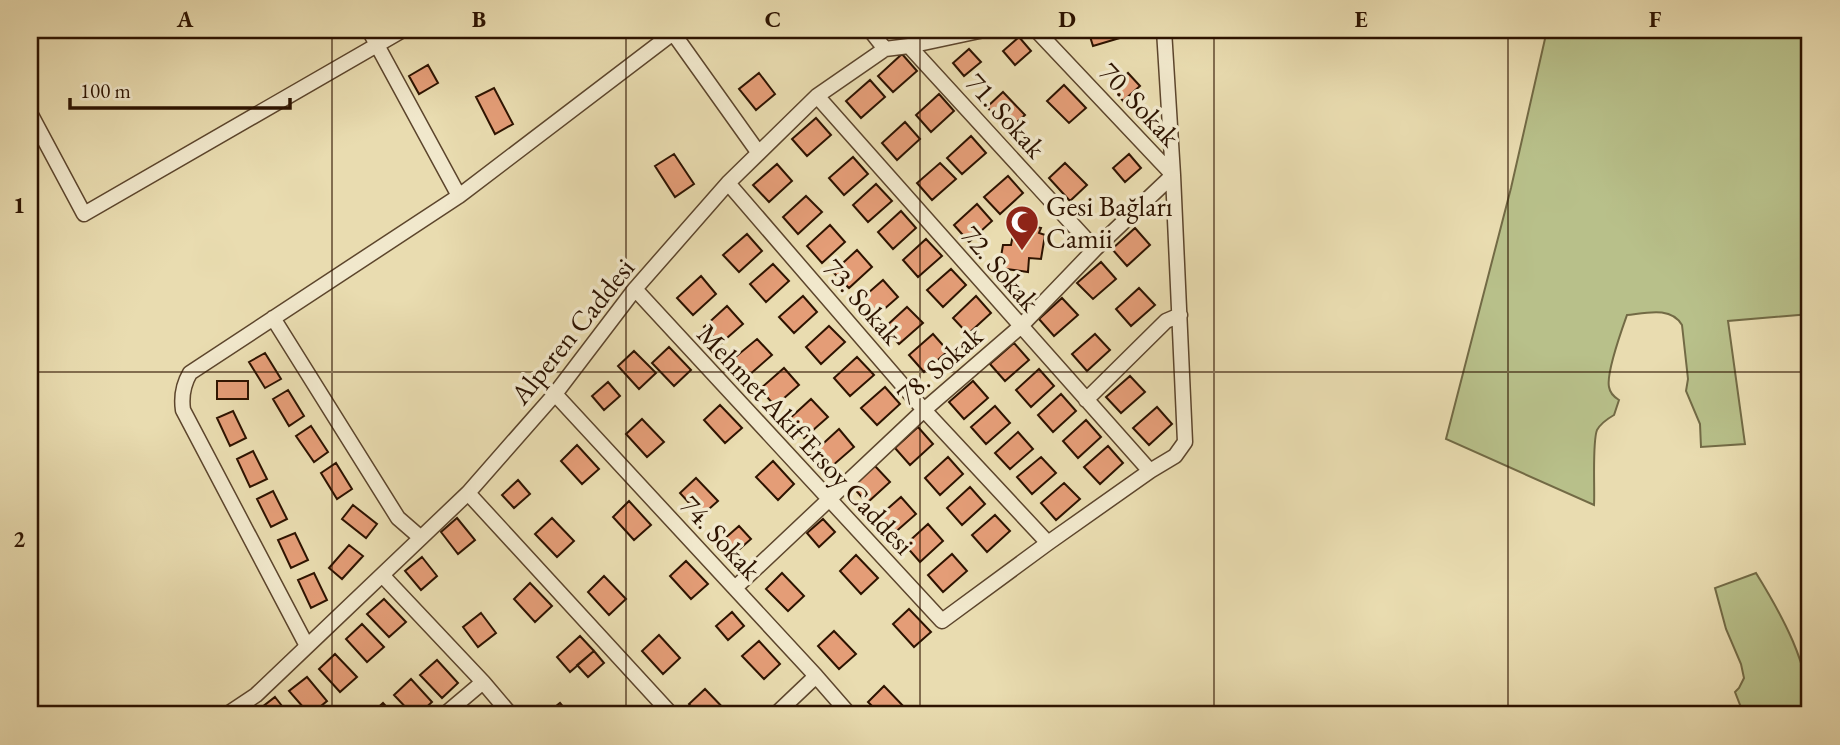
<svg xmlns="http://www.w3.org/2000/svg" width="1840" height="745" font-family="'EB Garamond',serif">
  <rect width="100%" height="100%" fill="#e9dcb0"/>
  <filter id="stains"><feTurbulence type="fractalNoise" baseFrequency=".00286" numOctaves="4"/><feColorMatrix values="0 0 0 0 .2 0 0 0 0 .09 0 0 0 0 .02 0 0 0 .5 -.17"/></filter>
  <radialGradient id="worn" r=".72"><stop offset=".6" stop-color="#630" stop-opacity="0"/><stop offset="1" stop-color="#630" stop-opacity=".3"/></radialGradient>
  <path fill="#b8c08a" stroke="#726a45" stroke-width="2" d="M1547,30H1810V314L1728,321L1745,444L1701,447L1700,424L1686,391L1688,379L1682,325C1671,306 1646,313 1627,315C1622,329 1606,373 1609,387C1610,393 1614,397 1619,400L1614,415C1607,419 1601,423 1597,430C1592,443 1595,489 1594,505L1446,439L1511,188Z
    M1756,573C1782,615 1810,665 1810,715H1744L1735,692L1739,688L1744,678L1741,664L1726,629L1715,588Z"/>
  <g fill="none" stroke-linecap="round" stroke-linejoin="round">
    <path stroke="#6d7868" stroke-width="4.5" d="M1682,30V35"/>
  </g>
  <path fill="#e49d77" stroke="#2d1300" stroke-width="2" d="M1088,30H1121L1123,37L1093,46Z
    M1019,37L1031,51L1015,65L1003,51Z
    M969,49L981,62L964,76L953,63Z
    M902,54L917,71L893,92L878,76Z
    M428,65L438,83L419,94L409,76Z
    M759,73L775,94L756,110L739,89Z
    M1128,73L1140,86L1123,101L1112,87Z
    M870,80L885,97L861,118L846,101Z
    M1064,85L1086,108L1069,123L1047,101Z
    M494,88L513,124L495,134L476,97Z
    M1003,92L1025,115L1008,130L987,107Z
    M939,94L954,111L931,132L916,115Z
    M816,118L831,135L807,156L792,139Z
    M905,122L920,139L897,160L882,143Z
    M971,136L986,153L962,174L947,158Z
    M674,154L694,184L675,197L655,166Z
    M1129,154L1141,168L1125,182L1113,168Z
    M853,157L868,174L844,195L829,178Z
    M940,163L956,179L932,200L917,183Z
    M1065,163L1087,185L1070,201L1049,178Z
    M777,164L792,181L769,202L753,185Z
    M1008,176L1023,193L1000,214L984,197Z
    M876,184L892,201L868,222L853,205Z
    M806,196L822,212L798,234L783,217Z
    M977,204L992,221L969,242L954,225Z
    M901,211L916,228L893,249L878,232Z
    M1022,224L1041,228L1039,233L1045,235L1041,259L1029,258L1028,272L999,268L1003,245H1011L1014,229H1021Z
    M830,225L845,242L822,263L807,246Z
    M1135,228L1150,245L1127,266L1112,249Z
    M747,234L762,251L739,272L723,255Z
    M926,239L942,256L918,277L903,260Z
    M857,250L872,267L849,288L833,272Z
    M1101,262L1116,279L1093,299L1077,283Z
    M773,264L789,281L766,302L750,284Z
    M951,269L966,285L943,307L927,290Z
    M701,276L716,294L693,315L677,298Z
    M883,280L898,297L874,318L859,301Z
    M1139,288L1155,305L1131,326L1116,309Z
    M803,296L817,312L794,333L779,317Z
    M976,296L991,313L968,334L953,318Z
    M1062,298L1078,315L1054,336L1039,319Z
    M727,306L743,324L720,344L704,327Z
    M907,307L923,323L899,344L884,328Z
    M829,326L845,342L821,364L806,347Z
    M933,334L948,351L924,372L909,355Z
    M1095,334L1110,350L1087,371L1072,354Z
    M757,339L772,355L748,376L733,359Z
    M1014,343L1029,360L1005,381L990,364Z
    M669,347L691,370L674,386L652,363Z
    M634,351L656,373L639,389L618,366Z
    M265,353L281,379L265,388L249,362Z
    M857,357L874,375L850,396L834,378Z
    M784,368L799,385L775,406L760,389Z
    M1039,369L1054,386L1031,407L1016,390Z
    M1130,376L1145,392L1121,413L1106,397Z
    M217,381H248V399H217Z
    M973,381L988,398L964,419L949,402Z
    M608,382L620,396L604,410L592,396Z
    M885,387L900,404L877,425L861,408Z
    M288,390L304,416L289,426L273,399Z
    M1061,394L1076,411L1053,432L1038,415Z
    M811,399L828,417L804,438L788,420Z
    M720,405L742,428L725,443L704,420Z
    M995,406L1010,423L986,444L971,427Z
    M1157,407L1172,424L1149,445L1133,428Z
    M233,411L246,438L230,446L217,418Z
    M642,419L664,442L647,457L626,434Z
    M1086,420L1101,437L1078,458L1063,441Z
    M311,426L328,452L314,462L296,436Z
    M918,427L933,444L910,465L895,448Z
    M839,429L854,447L831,467L815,451Z
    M1018,432L1033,449L1010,469L995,453Z
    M577,445L599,469L582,484L561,461Z
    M1108,446L1123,463L1100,484L1084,467Z
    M253,451L267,479L250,487L237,459Z
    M948,457L963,474L940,495L925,478Z
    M1041,457L1056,473L1032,494L1017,477Z
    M773,461L794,484L778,500L756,477Z
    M336,463L352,489L337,499L321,473Z
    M875,466L890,482L867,503L852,486Z
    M696,478L718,501L701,516L680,493Z
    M518,480L530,494L514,508L502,495Z
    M1064,483L1080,499L1056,520L1041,503Z
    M970,487L985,504L962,525L947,508Z
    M273,491L287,519L271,527L257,499Z
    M901,497L916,514L892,535L877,518Z
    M629,501L651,525L634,540L613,517Z
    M353,505L377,524L366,538L342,519Z
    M995,515L1010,531L987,552L972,535Z
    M457,518L475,540L458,554L441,532Z
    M552,518L574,541L557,557L535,534Z
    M823,519L835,532L819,547L807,533Z
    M928,524L943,541L920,562L905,545Z
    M739,526L751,539L735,553L723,540Z
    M295,533L308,560L291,568L278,540Z
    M349,545L363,556L342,579L329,568Z
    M952,554L967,571L943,592L928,575Z
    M856,555L878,578L861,594L840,571Z
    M422,557L437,576L421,590L405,571Z
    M686,561L708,584L691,599L670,576Z
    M314,573L327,600L311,608L298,580Z
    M782,573L804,596L788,611L766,589Z
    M604,576L626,599L609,615L588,592Z
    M530,583L552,606L535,622L514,599Z
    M384,599L406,622L389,637L367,614Z
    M909,609L931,632L914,647L893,624Z
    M732,612L744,626L728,640L716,626Z
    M481,613L496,633L478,647L463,627Z
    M362,624L384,647L367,662L346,639Z
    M834,631L856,654L839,669L818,646Z
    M659,635L680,658L663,674L642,651Z
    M580,636L594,651L570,672L557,657Z
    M759,641L780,664L764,679L742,656Z
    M594,651L604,663L588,677L577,665Z
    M335,654L357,677L340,692L319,669Z
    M437,660L458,683L442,698L420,675Z
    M307,677L327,701L310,715L289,691Z
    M411,679L432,702L418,715H413L394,695Z
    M884,686L906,709L900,715H881L868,702Z
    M705,689L727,712L723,715H699L689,704Z
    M275,697L289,715H260L257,711Z
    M383,703L394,715H370Z
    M560,703L570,715H545Z"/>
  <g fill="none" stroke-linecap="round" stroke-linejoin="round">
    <g stroke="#5c452c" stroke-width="17">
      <path id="minor" d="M403,30L377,45L459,196L673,33
        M671,30L758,152
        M870,30L885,49
        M909,46L1095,249
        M817,96L1150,471
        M30,113L84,214L377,45L369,30
        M728,183L924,410L1048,543
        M635,289L942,621L1048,543L1150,471L1175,456L1185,442L1173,175L1036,30
        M273,318L398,518L421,538
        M555,394L816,676L850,715
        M1086,400L1166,321L1180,315
        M468,493L672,715
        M382,575L483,682L511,715
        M735,588L924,410L1020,327L1095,249L1173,175L1164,30
        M307,646L183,410C181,396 183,385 190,373L459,196
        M226,715L256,695L468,493L555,394L635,289L728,183L817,96L885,49L909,46L984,30
        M444,715L483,682
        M775,715L816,676"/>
    </g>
    <use href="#minor" stroke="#f1e8cc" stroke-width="14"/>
  </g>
  <path fill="none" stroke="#2d1300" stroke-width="2" stroke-opacity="0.55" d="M332,30V715M626,30V715M920,30V715M1214,30V715M1508,30V715M30,372H1810"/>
  <defs>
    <g id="mosque-pin" transform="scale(1.75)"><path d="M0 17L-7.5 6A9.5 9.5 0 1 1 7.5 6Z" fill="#8f2418" stroke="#f1e8cc"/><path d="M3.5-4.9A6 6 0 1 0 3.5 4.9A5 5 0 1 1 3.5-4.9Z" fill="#fff"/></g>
  </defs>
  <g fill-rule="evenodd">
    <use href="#mosque-pin" x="1022" y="222"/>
  </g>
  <g text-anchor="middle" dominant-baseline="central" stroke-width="7" stroke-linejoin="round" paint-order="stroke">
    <g font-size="28" fill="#2d1300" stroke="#f1e8cc">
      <text transform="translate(1140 104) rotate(47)">70. Sokak</text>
      <text transform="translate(1006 115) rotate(48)">71. Sokak</text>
      <text transform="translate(1001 268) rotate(49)">72. Sokak</text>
      <text transform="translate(863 301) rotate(49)">73. Sokak</text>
      <text transform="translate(572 331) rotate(-51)">Alperen Caddesi</text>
      <text transform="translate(939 365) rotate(-41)">78. Sokak</text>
      <text transform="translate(806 439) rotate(47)">Mehmet Akif Ersoy Caddesi</text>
      <text transform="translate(721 537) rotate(47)">74. Sokak</text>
    </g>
    <g font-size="28" fill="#2d1300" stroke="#f1e8cc" text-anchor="start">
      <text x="1046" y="206">Gesi Bağları<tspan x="1046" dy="32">Camii</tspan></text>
    </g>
  </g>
  <rect width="1840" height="745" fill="none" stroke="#e9dcb0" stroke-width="77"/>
  <path d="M70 98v10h220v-10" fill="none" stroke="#2d1300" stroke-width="3.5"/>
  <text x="80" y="98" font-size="21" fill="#2d1300" stroke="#f1e8cc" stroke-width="5" paint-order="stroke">100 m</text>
  <rect x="38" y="38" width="1763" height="668" fill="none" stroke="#2d1300" stroke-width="2.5"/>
  <g font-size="23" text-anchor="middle" font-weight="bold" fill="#2d1300">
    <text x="185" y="27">A</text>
    <text x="479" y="27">B</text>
    <text x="773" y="27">C</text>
    <text x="1067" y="27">D</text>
    <text x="1361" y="27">E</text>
    <text x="1655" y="27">F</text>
    <text x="19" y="213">1</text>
    <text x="19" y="547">2</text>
  </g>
  <rect width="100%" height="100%" filter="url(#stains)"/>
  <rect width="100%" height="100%" fill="url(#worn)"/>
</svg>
